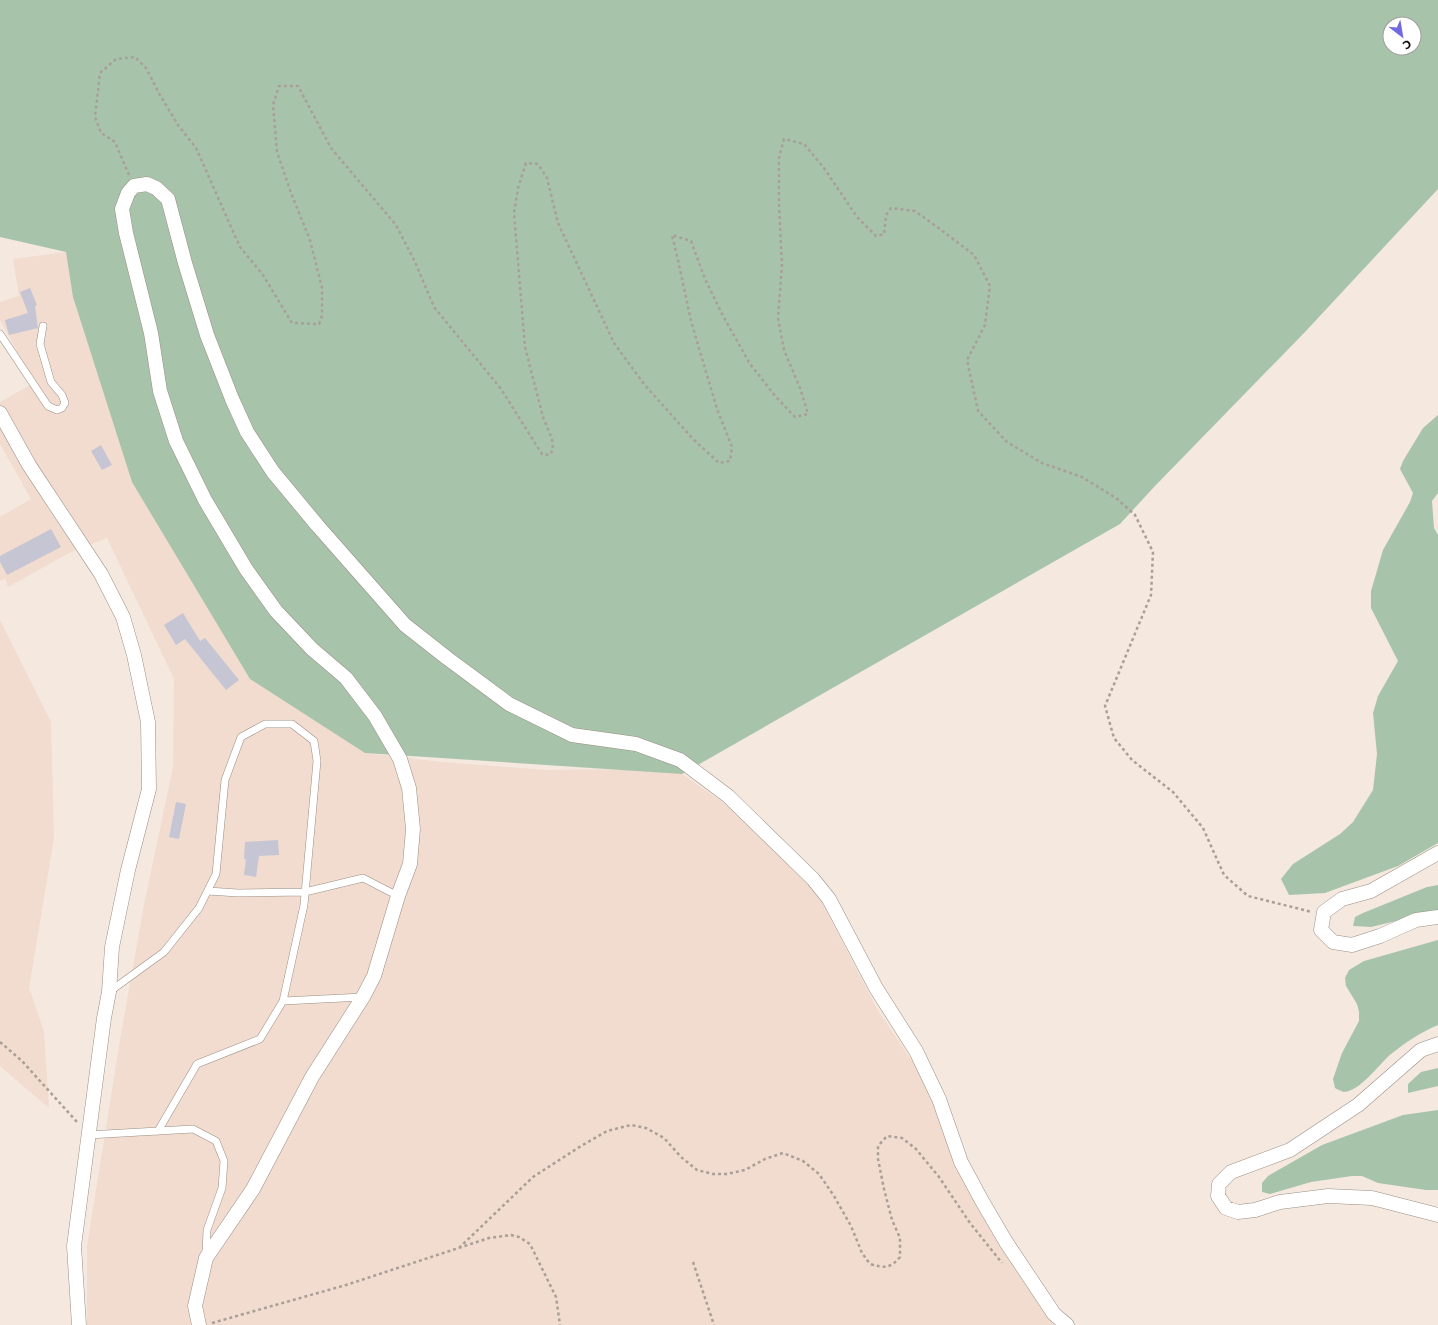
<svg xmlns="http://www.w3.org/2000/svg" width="1438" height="1325" font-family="Commissioner,sans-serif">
  <rect width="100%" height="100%" fill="#f5e8df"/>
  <path fill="#f1dccf" d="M66,252L68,260L365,753L442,762L546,770L647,769L682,774L744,817L817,893L877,1009L918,1070L979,1210L1051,1318L1058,1325H87V1246L120,1040L144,905L173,767L174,679L107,538L69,553L8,587L5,579L0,581V517L31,499L0,444V402L34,383L0,320V302L19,296L13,259Z
    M0,620L51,722L54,838L29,988L44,1031L49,1108L0,1066Z"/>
  <path fill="#a7c4ab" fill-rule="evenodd" d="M0,0H1438V189L1305,332L1154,487L1120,524L682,774L365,753L250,679L132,482L73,297L66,252L0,237ZM1390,24H1414V48H1390Z
    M1438,415V493L1432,501L1434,528L1438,535V843L1398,866L1325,893L1289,895L1281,879L1293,864L1340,834L1353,822L1373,790L1377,754L1373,713L1378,696L1398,661L1371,608V591L1383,550L1410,502L1413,493L1400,469L1403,461L1423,428Z
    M1438,885V911L1371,927L1353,926L1355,917L1363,913L1427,887Z
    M1438,940V1025C1421,1032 1405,1043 1391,1054C1379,1064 1360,1092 1343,1092C1341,1091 1337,1089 1335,1088L1333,1079L1342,1053L1359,1021V1012L1357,1004L1346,986L1345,978L1349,970L1364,961Z
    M1438,1068V1086L1408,1093V1084L1421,1072Z
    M1438,1110V1190H1426L1378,1183L1362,1176H1352L1311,1182L1270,1194L1262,1192V1183L1268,1176L1322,1145L1403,1115Z"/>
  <path fill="#c6c5d3" d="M30,288L37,305L35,306L38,328L9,335L5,320L28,313L20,292Z
    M101,445L112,465L102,470L91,451Z
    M51,529L61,547L7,575L0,562V556Z
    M183,613L200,641L205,638L239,680L226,690L185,639L176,645L164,625Z
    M176,802L186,804L179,839L169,837Z
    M278,840L279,855L259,856L256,877L244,875L246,859H244L245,842Z"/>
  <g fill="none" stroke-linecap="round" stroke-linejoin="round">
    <g stroke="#9a8e85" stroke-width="8">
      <path id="lane" d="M0,334L48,406L57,410L62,408L65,403L62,395L51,382L40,344L43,326
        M208,891L238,893L305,892L363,878L398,896
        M109,992L164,952L199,908L216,874L225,780L241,737L265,724H292L314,741L317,761L304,905L283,1001L260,1039L197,1064L158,1131
        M283,1001L363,997
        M88,1135L193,1129L216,1141L224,1161L222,1188L207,1230L206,1254"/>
    </g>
    <g stroke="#9a8e85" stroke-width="15">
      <path id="street" d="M0,413L29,465L101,574L123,617L134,655L148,722L149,789L128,870L112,947L109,992L104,1018L74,1246L79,1325
        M1438,853L1371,891L1342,899L1324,912L1321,930L1333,942L1352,945L1380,936L1416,920L1438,917
        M1438,1044L1421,1050L1358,1105L1290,1150L1231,1172L1219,1184L1218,1196L1226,1208L1238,1212L1255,1210L1280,1202L1328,1196L1372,1198L1438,1215
        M199,1325L195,1306L206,1258L253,1189L312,1077L363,997L374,976L398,896L410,864L413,829L409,788L400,759L375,716L346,678L312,649L276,611L246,569L205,500L176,441L160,391L151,333L126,233L122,209L128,193L134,186L147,184L156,188L168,199L185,263L207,335L232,399L247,432L273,472L317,525L405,625L447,658L509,704L572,735L636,744L680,760L728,796L813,879L829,899L876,988L916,1051L939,1099L961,1162L982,1201L1006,1242L1054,1314L1067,1325"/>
    </g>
    <path stroke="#a99f98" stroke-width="2.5" stroke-dasharray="3 3" stroke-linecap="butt" d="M129,175L115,142L101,133L95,117L100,73L116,59L135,57L146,68L160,95L178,125L196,148L240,247L263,275L292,323L319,324L322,316V288L310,240L291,193L277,152L273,105L279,86H298L331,148L396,225L415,262L434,307L501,389L542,454L549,455L553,450L552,439L543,417L525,347L514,213L518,188L526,163L538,164L547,178L558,223L614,343L644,384L692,438L719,463L730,461L732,447L717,409L691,321L678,260L672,235L691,241L705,279L722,314L750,364L776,397L795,417L808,414L800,388L784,350L778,318L782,265L779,204V158L784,139L804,144L824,168L857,217L876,236L884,234L886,215L891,208L915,211L936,226L974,255L990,286L985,325L967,360L978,411L1007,442L1042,463L1082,477L1116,498L1135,515L1153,552L1151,595L1105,706L1114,738L1132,760L1173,792L1203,828L1224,875L1248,896L1312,912
      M0,1042L22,1061L77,1122
      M459,1248L533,1177L581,1146L607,1131L631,1125L646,1128L664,1138L681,1157L697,1170L713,1174H727L745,1170L765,1159L783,1153L803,1161L819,1174L834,1196L851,1226L862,1253L870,1264C884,1268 890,1269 900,1257V1238L892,1220L884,1189L878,1159V1146L887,1136L902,1138L916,1149L939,1177L970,1223L1002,1263
      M693,1262L714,1325
      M212,1323L346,1285L489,1238L511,1235L519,1237L530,1244L556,1297L560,1325"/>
    <use href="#lane" stroke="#fff" stroke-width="7"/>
    <use href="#street" stroke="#fff" stroke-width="14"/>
  </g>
  <g transform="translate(1402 36) rotate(149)"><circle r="19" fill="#ffffff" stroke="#a09e9d"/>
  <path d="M0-3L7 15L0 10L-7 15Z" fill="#7268e3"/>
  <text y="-6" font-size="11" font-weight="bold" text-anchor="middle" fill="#120d0a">С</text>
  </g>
</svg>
